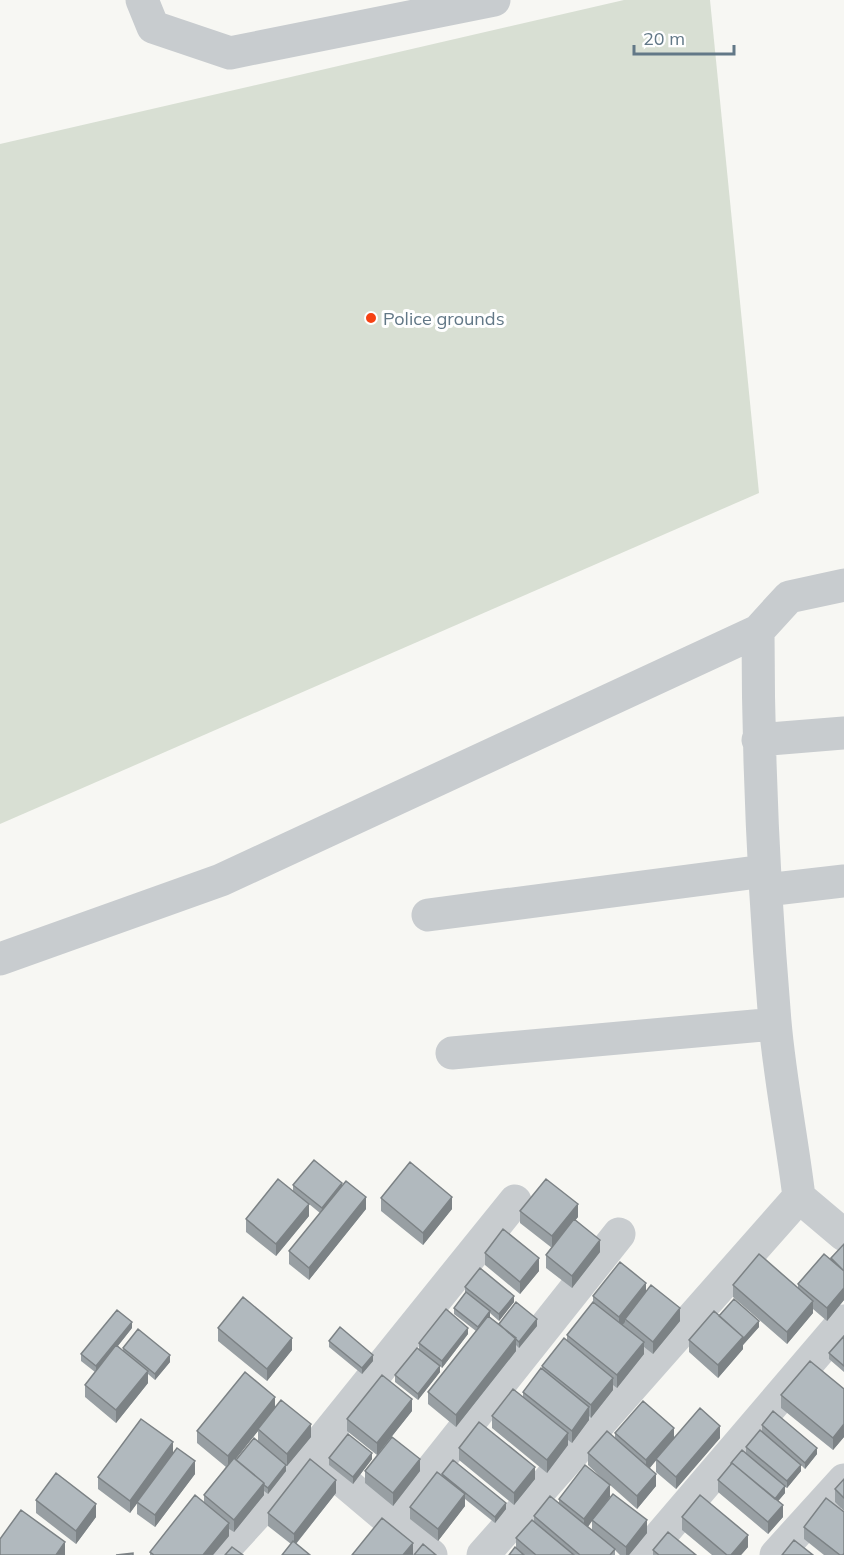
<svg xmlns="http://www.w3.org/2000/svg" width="844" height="1555" font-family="Mulish,sans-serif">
  <rect width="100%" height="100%" fill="#f7f7f3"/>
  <path fill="#d8dfd3" d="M624,0H710L759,493L0,824V144Z"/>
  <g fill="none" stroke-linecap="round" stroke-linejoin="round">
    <path stroke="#c8cccf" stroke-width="33" d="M142,0L153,27L230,53L494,0
      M758,631L789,597L844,585
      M758,740L844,733
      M766,890L844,881
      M428,915L764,871
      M0,959L221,880L758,631C758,761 764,891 775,1022C780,1080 792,1139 799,1197L844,1235
      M452,1053L775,1024
      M311,1454L431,1555
      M391,1521L619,1234
      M219,1555L311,1454L515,1201
      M483,1555L799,1197
      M644,1555L844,1321
      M776,1555L844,1480"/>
  </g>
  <path fill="#989fa3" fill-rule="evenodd" d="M293,1185H342L366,1209L309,1280L289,1264V1251L320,1213L293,1191Z
    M381,1198L452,1209L423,1245L381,1211Z
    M520,1211L578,1217L575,1220L600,1252L572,1288L546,1268V1255L552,1248L520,1223Z
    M309,1216L276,1256L246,1232V1219Z
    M844,1244V1300L827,1321L813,1309V1313L787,1344L733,1297V1285L798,1288V1284L831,1259Z
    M485,1253L539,1271L520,1294L485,1265Z
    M465,1287L514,1302L499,1321L490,1313V1317L499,1324L537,1326L519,1348L516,1345V1351L456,1427L428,1404V1392L476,1331L454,1314V1308L465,1293Z
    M646,1292L680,1321L653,1354L644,1347V1354L617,1388L613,1385V1390L591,1418L589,1416V1420L572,1443L568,1440V1445L547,1473L492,1428V1416L523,1396V1392L542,1370V1366L567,1340V1335L593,1302V1296Z
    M719,1316L759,1327L743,1345V1349L718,1378L689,1352V1340Z
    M132,1328L118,1346L123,1351V1348L170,1362L155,1380L148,1374V1383L116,1423L85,1397V1385L95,1372L81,1361V1354Z
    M218,1328L292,1350L267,1381L218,1341Z
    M468,1334L442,1368L440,1366V1372L418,1400L395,1382V1375L419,1349V1343Z
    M844,1336V1372L829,1359V1353Z
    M329,1341L373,1361L362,1374L329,1347Z
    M844,1389V1437L833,1450L781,1408V1395Z
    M275,1408L311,1437L287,1466H286V1471L268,1494L264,1491V1495L234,1532L229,1529V1536L213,1555H150V1552L204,1502V1495L226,1467L197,1443V1431ZM258,1431V1441L236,1460L235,1459Z
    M412,1411L377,1455L347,1431V1419Z
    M762,1425L817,1454L805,1469L801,1465V1471L787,1488L785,1487V1493L778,1501L783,1517L768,1534L718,1492V1480L731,1465V1463L746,1453V1447L762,1431Z
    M615,1433L674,1439L720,1438L676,1489L656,1472V1460L650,1468L656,1486L637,1509L610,1485L588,1527L592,1531V1520L647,1533L629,1555H620L615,1550V1555H509L516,1548V1538L534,1521V1516L559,1502V1499L608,1484L588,1465V1453L615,1438Z
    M459,1448L535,1479L514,1505L459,1460Z
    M173,1453L195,1474L155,1527L137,1514V1503L130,1513L98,1489V1477Z
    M329,1458L372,1459L353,1484L329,1465Z
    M365,1471H420L393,1506L365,1483Z
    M442,1474L506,1509L495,1523L465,1499V1506L438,1541L410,1519V1507L442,1476Z
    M844,1479V1511L835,1502V1489Z
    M336,1493L296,1544H291L268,1526V1513Z
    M36,1500L96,1517L76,1544L36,1513Z
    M682,1517L748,1547L741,1555H712L682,1530Z
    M804,1527L844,1555H824L804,1539Z
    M653,1550L696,1555H653Z"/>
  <path fill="#7c8285" d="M342,1183V1189L322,1214V1208Z
    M366,1197V1209L309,1280V1268Z
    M452,1197V1209L423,1245V1233Z
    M309,1204V1216L276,1256V1244Z
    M578,1204V1217L552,1249V1236Z
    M600,1240V1252L572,1288V1276Z
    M539,1258V1271L520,1294V1282Z
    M646,1283V1295L625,1319V1322L619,1329V1317Z
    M844,1288V1300L827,1321V1308Z
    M514,1296V1302L499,1321V1314Z
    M813,1301V1313L787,1344V1332Z
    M680,1308V1321L653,1354V1342Z
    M490,1311V1317L478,1333V1327Z
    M537,1319V1326L519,1348V1342Z
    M759,1321V1327L743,1345V1349L718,1378V1365L743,1337Z
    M132,1322V1328L96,1373V1366Z
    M468,1328V1334L442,1368V1361Z
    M292,1338V1350L267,1381V1369Z
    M516,1338V1351L456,1427V1415Z
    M644,1342V1354L617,1388V1375Z
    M170,1355V1362L155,1380V1374Z
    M373,1355V1361L362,1374V1368Z
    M440,1366V1372L418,1400V1394Z
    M148,1371V1383L116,1423V1410Z
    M613,1378V1390L591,1418V1405Z
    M275,1397V1410L258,1429V1431L228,1469V1456Z
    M412,1399V1411L377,1455V1443Z
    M589,1407V1420L572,1443V1431Z
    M311,1424V1437L287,1466V1454Z
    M844,1424V1437L833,1450V1438Z
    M720,1426V1438L676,1489V1477Z
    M674,1428V1440L646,1472V1460Z
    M568,1433V1445L547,1473V1460Z
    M173,1442V1455L130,1513V1501Z
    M817,1448V1454L805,1469V1463Z
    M372,1453V1459L353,1484V1477Z
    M420,1459V1471L393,1506V1493Z
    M195,1461V1474L155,1527V1515Z
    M286,1465V1471L268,1494V1488Z
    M801,1465V1471L787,1488V1481Z
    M535,1467V1479L514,1505V1493Z
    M656,1474V1486L637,1509V1496Z
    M336,1480V1493L294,1546V1534Z
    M264,1483V1495L234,1532V1520Z
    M610,1485V1497L584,1532V1519Z
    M785,1486V1493L774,1506V1500Z
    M465,1494V1506L438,1541V1529Z
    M506,1503V1509L495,1523V1517Z
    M96,1504V1517L76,1544V1531Z
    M783,1505V1517L768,1534V1522Z
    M647,1520V1533L629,1555H626V1547Z
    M229,1523V1536L213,1555H203Z
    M748,1535V1547L741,1555H731Z
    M65,1542V1555H56Z
    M413,1543V1555H403Z"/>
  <path fill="#b1b9be" stroke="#7c8285" stroke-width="1.5" d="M314,1160L342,1183L322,1208L293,1185Z
    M410,1162L452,1197L423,1233L381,1198Z
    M278,1179L309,1204L276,1244L246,1219Z
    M546,1179L578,1204L552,1236L520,1211Z
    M346,1181L366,1197L309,1268L289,1251Z
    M574,1219L600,1240L572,1276L546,1255Z
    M503,1229L539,1258L520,1282L485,1253Z
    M844,1244V1271L831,1258Z
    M759,1254L813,1301L787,1332L733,1285Z
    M824,1254L844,1271V1288L827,1308L798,1284Z
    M620,1262L646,1283L619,1317L593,1296Z
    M480,1268L514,1296L499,1314L465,1287Z
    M651,1285L680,1308L653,1342L625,1319Z
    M466,1292L490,1311L478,1327L454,1308Z
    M243,1297L292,1338L267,1369L218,1328Z
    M734,1299L759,1321L743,1339V1337L719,1316Z
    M516,1302L537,1319L519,1342L499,1324Z
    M593,1302L644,1342L617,1375L567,1335Z
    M446,1309L468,1328L442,1361L419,1343Z
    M117,1310L132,1322L96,1366L81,1354Z
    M714,1311L743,1337L718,1365L689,1340Z
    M488,1316L516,1338L456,1415L428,1392Z
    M340,1327L373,1355L362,1368L329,1341Z
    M138,1329L170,1355L155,1374L123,1348Z
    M844,1336V1366L829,1353Z
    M564,1338L613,1378L591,1405L542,1366Z
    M116,1345L148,1371L116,1410L85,1385Z
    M417,1348L440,1366L418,1394L395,1375Z
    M810,1361L844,1389V1424L833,1438L781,1395Z
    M541,1368L589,1407L572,1431L523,1392Z
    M245,1372L275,1397L228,1456L197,1431Z
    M382,1375L412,1399L377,1443L347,1419Z
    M513,1389L568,1433L547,1460L492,1416Z
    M281,1400L311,1424L287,1454L258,1429Z
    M643,1401L674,1428L646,1460L615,1433Z
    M700,1408L720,1426L676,1477L656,1459Z
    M773,1411L817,1448L805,1463L762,1425Z
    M141,1419L173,1442L130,1501L98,1477Z
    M479,1422L535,1467L514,1493L459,1448Z
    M760,1430L801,1465L787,1481L746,1447Z
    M607,1431L656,1474L637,1496L588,1453Z
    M348,1434L372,1453L353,1477L329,1458Z
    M392,1437L420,1459L393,1493L365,1471Z
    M254,1438L286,1465L268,1488L264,1485V1483L236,1460Z
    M177,1448L195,1461L155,1515L137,1502Z
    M742,1450L785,1486L775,1499L732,1463L731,1464V1463Z
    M234,1458L264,1483L234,1520L204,1495Z
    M310,1459L336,1480L294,1534L268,1513Z
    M453,1460L506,1503L495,1517L442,1474Z
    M732,1463L783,1505L768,1522L718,1480Z
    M585,1465L610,1485L584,1519L559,1499Z
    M437,1472L465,1494L438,1529L410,1507Z
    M56,1473L96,1504L76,1531L36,1500Z
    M844,1479V1498L835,1489Z
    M613,1494L647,1520L626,1547L592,1520Z
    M195,1495L229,1523L203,1555H154L150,1552Z
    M700,1495L748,1535L731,1555H727L682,1517Z
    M550,1496L615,1549L610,1555H580L534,1516Z
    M826,1498L844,1512V1553L843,1555H840L804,1527Z
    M21,1510L65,1542L56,1555H0V1539Z
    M382,1518L413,1543L403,1555H352Z
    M532,1520L574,1555H536L516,1538Z
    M668,1532L696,1555H659L653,1550Z
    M794,1540L813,1555H782Z
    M293,1541L310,1555H282Z
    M423,1544L436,1555H414Z
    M232,1547L243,1555H225Z
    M515,1547L524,1555H509Z
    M133,1553V1555H116Z"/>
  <circle fill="#f64214" stroke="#fff" stroke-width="2" cx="371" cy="318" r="6"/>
  <g text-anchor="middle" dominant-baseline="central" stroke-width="6" stroke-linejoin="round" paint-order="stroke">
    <g font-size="18" fill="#627887" stroke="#fff" text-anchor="start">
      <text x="383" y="318">Police grounds</text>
    </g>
  </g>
  <path d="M634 45v9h100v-9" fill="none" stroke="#627887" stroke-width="3"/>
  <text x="643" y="45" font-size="18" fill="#627887" stroke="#ffffff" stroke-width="4.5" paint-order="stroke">20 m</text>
</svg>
